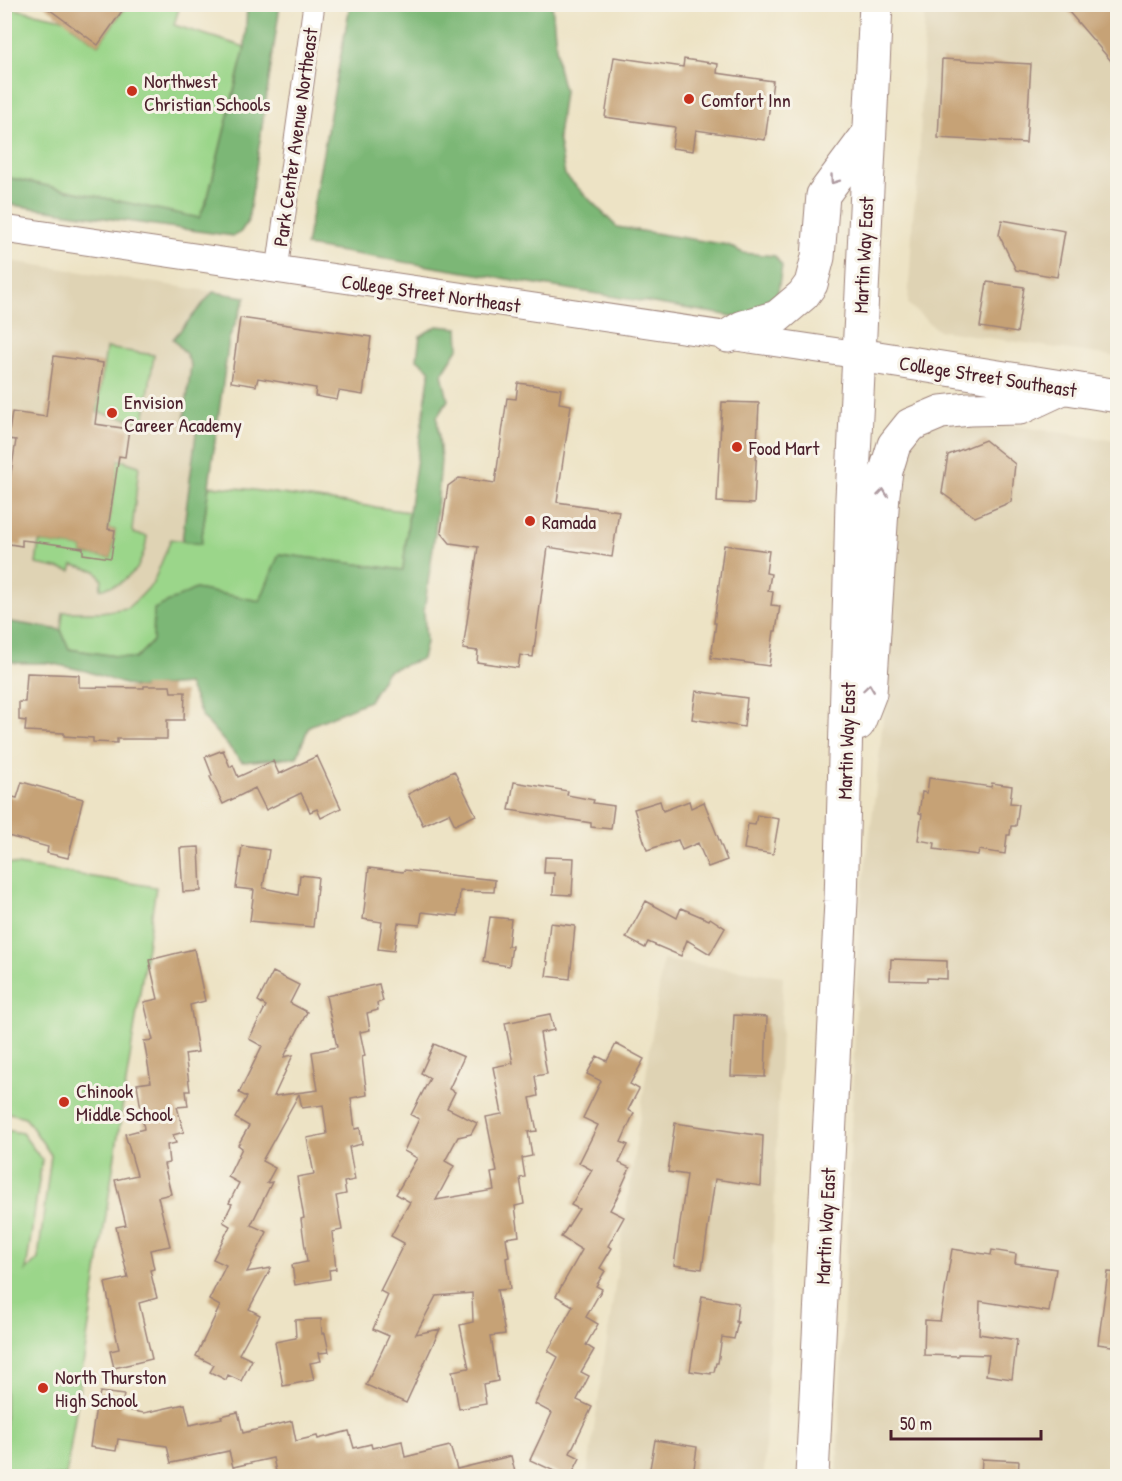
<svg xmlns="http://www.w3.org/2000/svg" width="1122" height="1481" font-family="'Patrick Hand',sans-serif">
  <rect width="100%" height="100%" fill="#f7f3e8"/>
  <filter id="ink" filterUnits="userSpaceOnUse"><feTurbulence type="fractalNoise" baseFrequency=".0167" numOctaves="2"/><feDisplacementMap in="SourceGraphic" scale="12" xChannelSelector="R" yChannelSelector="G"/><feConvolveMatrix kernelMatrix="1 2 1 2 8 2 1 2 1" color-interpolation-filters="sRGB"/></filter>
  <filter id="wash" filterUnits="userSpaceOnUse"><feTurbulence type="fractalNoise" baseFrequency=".008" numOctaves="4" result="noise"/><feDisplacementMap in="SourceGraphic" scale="24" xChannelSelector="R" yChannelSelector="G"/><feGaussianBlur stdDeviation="1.35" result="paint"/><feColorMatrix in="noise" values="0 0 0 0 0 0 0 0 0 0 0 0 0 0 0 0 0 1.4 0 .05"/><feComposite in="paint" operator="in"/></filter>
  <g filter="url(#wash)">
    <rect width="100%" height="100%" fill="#ede3c5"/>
    <path fill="#dfd3b4" d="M925,5H1117V357L937,330L908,304L913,216L919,169Z
      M4,260L235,295L195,589L136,688L86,671L49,663H17L5,660Z
      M976,420L1117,441V1476H837L860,907L875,796L885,700L901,449L932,425Z
      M663,960L783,976L764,1476H587Z"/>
    <path fill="#9bd68a" stroke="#727a5a" stroke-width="1.5" d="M87,5L72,26L98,45L127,5H180L174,25L245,47L208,197L199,218L5,177V7L63,19Z
      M106,348L154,355L144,422L97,412Z
      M118,459L139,466L132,531L135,534L147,536L145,549L137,569L119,584L100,589L102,580L96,571L73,565L71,571L36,564L39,542L83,548V554L111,558L115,530L108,529Z
      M209,486L246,489L409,512L403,570L280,554L260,601L195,589L153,641L135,659L69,649L61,630L63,612H101L127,608L141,596L153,583L171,539L201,544Z
      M5,863L156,887L66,1476H5V1130L22,1133L42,1160L26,1271L38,1259L51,1155L25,1117L5,1112Z"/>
    <path fill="#7cb776" stroke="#636b50" stroke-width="1.5" d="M552,4L558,67L564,91L558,137L565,175L617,227L728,245L743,253L775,256L782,266L776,304L744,318L306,246L350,5Z
      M247,5H280L248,221L240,233L233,236L5,204V177L199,218L208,197L245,47Z
      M213,292L246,297L229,339L201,544L182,541L197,426L184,423L191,365L186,354L173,339Z
      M437,326L458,328L459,347L442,374L448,400L437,417L441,460L435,533L424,611L426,642L422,659L387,671L369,701L309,726L297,757L242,762L202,716L188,684L136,688L86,671L49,663H17L5,660L4,621L61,630L69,649L135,659L153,641L154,609L195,589L260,601L279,554L403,570L409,512L430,370L417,359L420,336Z"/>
    <g id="blocks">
      <path fill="#c6a276" d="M42,4H127L98,45Z
        M1062,4H1118V69Z
        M614,57L683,67L684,59L718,64L717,73L773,81L765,140L696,130L693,151L672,148L675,127L605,117Z
        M942,59L1031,64L1026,143L938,138Z
        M1002,220L1065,231L1057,277L1016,270L999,235Z
        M987,282L1024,287L1017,333L980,327Z
        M240,318L371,337L363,395L339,391L337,400L315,396L316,388L258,378L256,386L231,382Z
        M54,356L103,363L95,424L129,429L125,457L119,456L108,529L115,530L111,558L83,554V548L39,542L22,540V546L4,543V519L16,440L8,439L12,412L46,417Z
        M518,383L561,389L559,403L571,405L557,502L619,511L612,557L548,547L533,657L520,655L518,668L477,662L478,651L463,649L478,547L450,543L441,532L448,486L459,478L495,483L507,398L516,399Z
        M722,402L759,403L754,504L717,502Z
        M985,440L1015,464L1011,502L975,517L942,493L948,455Z
        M724,545L769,551L766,573L771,574L768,591L773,592L771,605L780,606L776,631H774L769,666L711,658L716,623H714Z
        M27,673L79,675V687L144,688V686H170L171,692H185L184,720H167V739H117V743L93,742V738L64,736V733L25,731L26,721L19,720V702H25Z
        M696,691L747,698L744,727L692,719Z
        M223,750L230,767L233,765L238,777L273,761L279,774L317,756L341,808L321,818L317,809L310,812L301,793L266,810L255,788L223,804L210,777L212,775L205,757Z
        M454,771L476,815L455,825L449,813L423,825L408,794Z
        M929,778L991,787L992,783L1012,786L1010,803L1019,804L1016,826H1011L1010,835H1007L1005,854L979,850L978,855L934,849L935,843L918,840L922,814L919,813L922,792L927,793Z
        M22,782L83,799L68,858L47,853L48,847L4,835V795L17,798Z
        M514,782L568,791L567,795L594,800L593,803L614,806L611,829L591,827V823L509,810Z
        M660,801L663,811L689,801L691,808L704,802L727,860L708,867L698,843L682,850L678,840L647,850L634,809Z
        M757,815L779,819L773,854L744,849L748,824L755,825Z
        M242,846L269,850L263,888L298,895L300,875L318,877L313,927L250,921L254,890L236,888Z
        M199,847L201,891L183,892L180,848Z
        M545,857L574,858L572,895L553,894L554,873H544Z
        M369,868L403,872L404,870L495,880L494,892L460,891L458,916L422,912L420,925L398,923L394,951L378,949L382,922L363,919Z
        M646,901L677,918L681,908L709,920L710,918L725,928L710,954L687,940L681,956L648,942L645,948L626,938Z
        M490,917L511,919L508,946H512L509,966L483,962Z
        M550,923L575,926L570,979L546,976L548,962L546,961Z
        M194,949L205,1001L190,1005L198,1052L185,1054L190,1091H186L188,1106L177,1107L184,1132L173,1135L176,1143L167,1145L169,1163L164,1164L171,1194L158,1197L170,1246L150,1250L154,1269L150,1270L157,1298L139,1303L152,1359L114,1368L110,1351L119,1349L105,1283L128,1278L116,1227L126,1225L115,1180L137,1175L125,1134L144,1129L137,1084L151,1082L144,1041L153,1040L144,1002L158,999L149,960Z
        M891,959L947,961V979L927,978V981L890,980Z
        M273,972L299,985L290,1003L307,1012L284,1057L293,1055L274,1096L318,1090L312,1052L337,1047L326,996L379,984L383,1001L377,1003L378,1010L367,1013L370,1030L360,1032L365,1056L362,1057L367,1095L351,1098L355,1129L360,1128L362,1144L349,1147L355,1180L344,1182L346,1194L336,1196L342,1230L332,1232L336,1269L329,1270L330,1279L295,1285L292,1265L307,1262L301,1219L304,1218L297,1177L314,1174L307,1138L327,1134L323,1105L302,1108L299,1094L262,1161L275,1168L267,1183L272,1182L251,1225L267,1232L247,1272L271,1268L249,1309L260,1315L239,1354L252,1360L241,1381L228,1375L226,1380L210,1372L214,1365L196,1356L220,1306L209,1300L226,1265L213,1259L230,1226L223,1222L232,1204L229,1203L239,1183L228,1177L242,1148L238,1145L249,1126L235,1118L247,1097L239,1093L262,1046L249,1039L266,1006L258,1001Z
        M550,1014L554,1030L540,1033L547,1074L535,1076L538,1096L530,1098L537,1131L528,1132L532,1156L522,1158L525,1177L520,1178L524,1204L515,1206L519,1236L506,1238L509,1257L506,1258L510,1289L497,1290L505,1334L491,1336L498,1381L483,1384L486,1404L459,1409L452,1371L469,1368L460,1325L473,1322L472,1293L436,1296L416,1334L440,1329L406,1403L366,1385L389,1336L373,1329L388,1295L380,1291L404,1243L391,1236L410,1202L396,1194L417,1158L404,1151L419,1119L411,1115L430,1078L421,1073L434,1044L464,1057L449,1089L455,1092L447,1108L477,1123L471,1134L458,1137L445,1161L454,1166L436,1200L494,1190L491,1173L497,1172L486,1117L502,1114L493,1067L513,1063L505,1023Z
        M734,1015L767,1017L765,1077L731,1076Z
        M616,1044L644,1059L630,1084L639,1089L628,1110L634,1113L621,1142L628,1145L619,1163L630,1168L620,1190H621L610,1210L624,1217L608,1246L612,1248L600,1268L605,1271L596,1286L602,1289L586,1317L598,1324L586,1345L594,1350L581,1372L589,1376L577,1400L592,1407L570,1453L580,1458L571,1476H565L530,1460L552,1413L535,1404L558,1357L548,1351L573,1306L556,1296L582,1250L561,1237L579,1209L571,1205L592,1170L579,1163L598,1125L583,1118L601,1081L587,1074L597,1056L607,1061Z
        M675,1123L763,1136L761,1186L715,1179L702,1269L674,1265L687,1175L668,1172Z
        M952,1249L991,1255L992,1250L1016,1254L1015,1263L1056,1269L1049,1312L980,1301L979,1334L1017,1340L1012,1379L986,1375L989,1355L958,1354V1356L924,1355L925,1320L940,1321Z
        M1108,1272L1118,1273V1347L1098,1344Z
        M702,1296L738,1303L736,1322H738L734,1339L722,1337L718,1363H716L714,1372H711V1374L690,1371Z
        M321,1319L322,1334L325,1333L329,1352L319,1353L321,1361L310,1363L314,1380L283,1386L275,1342L296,1338L295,1320Z
        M100,1392L124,1395L121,1409L144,1413L185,1404L190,1425L222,1418L221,1416L238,1412L243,1433L292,1421L296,1441L317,1436L318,1439L349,1431L354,1448L371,1444L372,1448L402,1441L405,1457L450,1446L457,1469L511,1456L516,1476H277L273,1458L233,1467L229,1451L171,1463L167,1446L118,1439L116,1451L90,1447L96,1407H97Z
        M655,1440L697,1447L693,1476H668L649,1474Z
        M982,1459L1019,1461L1018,1476H981Z"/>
    </g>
  </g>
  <g filter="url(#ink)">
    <use href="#blocks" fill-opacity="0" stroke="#9c8178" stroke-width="1.5"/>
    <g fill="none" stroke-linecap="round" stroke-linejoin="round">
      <g stroke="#9c8178" stroke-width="23">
        <path id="minor" d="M277,270L314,4"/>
      </g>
      <g stroke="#9c8178" stroke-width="29">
        <path id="tertiary" d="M4,229L859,355"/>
      </g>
      <g stroke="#9c8178" stroke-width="35">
        <path id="primary" d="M728,336L743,327L777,317L803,295L811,284L818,257L823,195L869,133
          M859,355L1118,396
          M858,724L870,693L883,494L886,471L894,445L910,425L941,412L969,409L1020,408L1063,388
          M812,1476L841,901L851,545L852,498L876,4"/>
      </g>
      <use href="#minor" stroke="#fff" stroke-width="21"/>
      <use href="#tertiary" stroke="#fff" stroke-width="27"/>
      <use href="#primary" stroke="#fff" stroke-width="33"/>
    </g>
    <defs><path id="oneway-chevron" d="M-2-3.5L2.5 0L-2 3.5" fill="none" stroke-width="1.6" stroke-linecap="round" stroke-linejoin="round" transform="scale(1.5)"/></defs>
    <g stroke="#ae9aa0">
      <use href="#oneway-chevron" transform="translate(834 180) rotate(126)"/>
      <use href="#oneway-chevron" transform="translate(883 493) rotate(-84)"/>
      <use href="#oneway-chevron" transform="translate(869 688) rotate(-82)"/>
    </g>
  </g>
  <g fill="#c8321e" stroke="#f7f3e8" stroke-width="2">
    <circle cx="132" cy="91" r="6"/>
    <circle cx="689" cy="99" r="6"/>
    <circle cx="112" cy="413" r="6"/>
    <circle cx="737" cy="447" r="6"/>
    <circle cx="530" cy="521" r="6"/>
    <circle cx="64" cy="1102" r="6"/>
    <circle cx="43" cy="1388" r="6"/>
  </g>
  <g text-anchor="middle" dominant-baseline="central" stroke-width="6" stroke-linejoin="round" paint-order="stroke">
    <g font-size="20" fill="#4a1f2b" stroke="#f7f3e8" text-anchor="start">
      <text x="144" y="80">Northwest<tspan x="144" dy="23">Christian Schools</tspan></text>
      <text x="701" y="99">Comfort Inn</text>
      <text x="124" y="401">Envision<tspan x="124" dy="23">Career Academy</tspan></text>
      <text x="749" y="447">Food Mart</text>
      <text x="542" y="521">Ramada</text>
      <text x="76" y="1090">Chinook<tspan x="76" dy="23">Middle School</tspan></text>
      <text x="55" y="1376">North Thurston<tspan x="55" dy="23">High School</tspan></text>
    </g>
    <g font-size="20" fill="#4a1f2b" stroke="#f7f3e8">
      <text transform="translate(295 137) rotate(-82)">Park Center Avenue Northeast</text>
      <text transform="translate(863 255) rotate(-87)">Martin Way East</text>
      <text transform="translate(431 293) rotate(8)">College Street Northeast</text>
      <text transform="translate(988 376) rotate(9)">College Street Southeast</text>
      <text transform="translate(846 741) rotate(-88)">Martin Way East</text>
      <text transform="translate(825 1226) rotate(-87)">Martin Way East</text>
    </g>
  </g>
  <rect width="1122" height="1481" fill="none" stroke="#f7f3e8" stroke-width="24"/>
  <path d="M891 1430v9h150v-9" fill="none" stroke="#4a1f2b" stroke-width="3"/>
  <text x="900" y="1430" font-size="18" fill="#4a1f2b" stroke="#f7f3e8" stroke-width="4.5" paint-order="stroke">50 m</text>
</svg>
